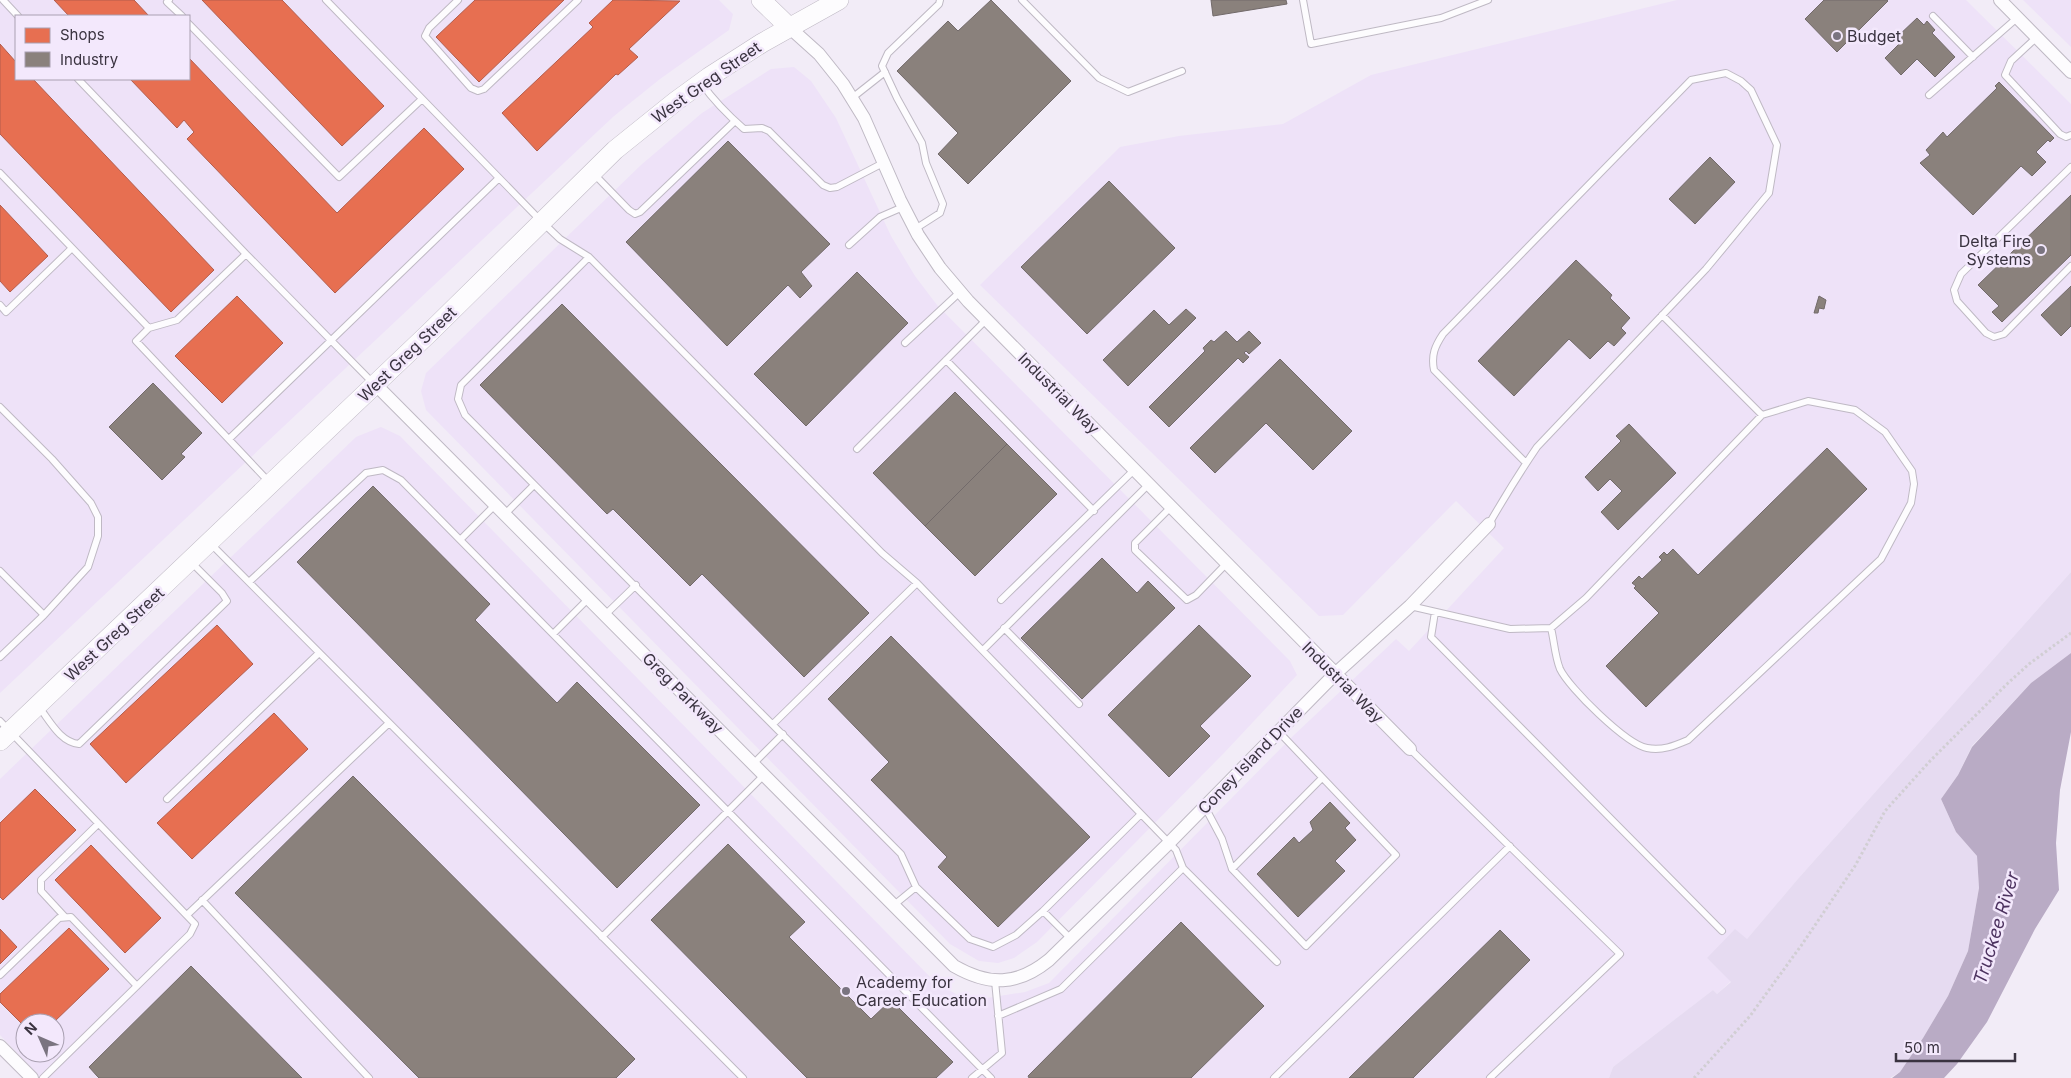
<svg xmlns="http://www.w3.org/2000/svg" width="2071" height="1078" font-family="Inter,sans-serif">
  <rect width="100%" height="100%" fill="#f2ecf7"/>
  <path fill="#eee2f8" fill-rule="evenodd" d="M0,0H719L733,14L729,30L660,79L614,116L0,693ZM16,16H189V79H16Z
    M1677,0H1966L2071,104V572L1797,880L1747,939L1707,958L1731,981L1717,994L1713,990L1613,1067L1609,1078H41L0,1035V779L356,437L381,427L400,436L935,982L968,1001L1025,992L1049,983L1294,735L1396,639L1409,651L1504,548L1456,501L1343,615L1319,616L980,285L1120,147L1179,136L1283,124L1371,75ZM25,1023H55V1053H25Z
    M2023,0H2071V47Z
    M794,67L811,81L836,118L891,236L915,276L937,305L1290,661L1297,675L1224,753L1037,942L1014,958L998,963L979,961L950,944L426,410L421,391L426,373L641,165L702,113L771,69Z"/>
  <path fill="#e6dbf1" d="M2071,572V653L2031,683L1972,746L1958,775L1941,799L1956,832L1977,856L1979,888L1968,951L1948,996L1923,1038L1900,1072L1890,1078H1609L1613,1067L1713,990L1717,994L1731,982L1707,958L1735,929L1747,939L1797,880Z"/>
  <path fill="#b9abc5" d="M2071,653V732L2060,790L2056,843L2059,890L2035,929L1987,1022L1957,1064L1944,1078H1892L1900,1072L1923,1038L1948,996L1968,951L1979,888L1977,856L1956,832L1941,799L1958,775L1972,747L2031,683Z"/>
  <path fill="#e76f51" stroke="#b35d4c" d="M54,0H134L149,16H69Z
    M202,0H282L384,106L342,146Z
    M475,0H564L479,82L436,37Z
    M613,0L680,1L629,49L638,57L618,75L616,74L537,151L502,113L593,27L589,23Z
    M0,44L16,62V79H33L214,270L171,312L0,134Z
    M189,58L337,213L424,128L464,169L335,293L187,139L194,132L184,120L177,128L130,79H189Z
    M0,205L48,256L10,292L0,281Z
    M237,296L283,343L222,403L175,356Z
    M217,625L253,664L126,783L90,744Z
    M274,713L308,749L192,859L157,823Z
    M35,789L76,830L3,900L0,897V823Z
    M91,845L161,918L125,953L55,880Z
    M69,928L109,969L53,1023H25V1027L0,1002V994Z
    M0,929L17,947L0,964Z"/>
  <path fill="#8a817c" stroke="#726a6a" d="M991,0L1071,81L968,184L938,154L958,133L897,71L948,21L958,31Z
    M1211,0H1286L1287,4L1213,16Z
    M1824,0H1887L1888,1L1837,52L1805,19Z
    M1917,18L1924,25L1927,21L1935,30L1932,33L1955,57L1935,77L1917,59L1901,75L1885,58L1900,43L1896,38Z
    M1999,82L2054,138L2050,142L2048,140L2036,152L2046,162L2032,176L2021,166L1973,215L1920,163L1930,155L1926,150L1943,132L1947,137L1997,88L1995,86Z
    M728,141L830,244L801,272L812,286L800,298L788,285L727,346L626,242Z
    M1710,157L1735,182L1695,224L1669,199Z
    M1109,181L1175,248L1087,334L1021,267Z
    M2071,195V255L2002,322L1992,312L1999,306L1978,285Z
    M1576,260L1612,295L1610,298L1630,318L1621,328L1626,333L1614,346L1608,341L1590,359L1569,339L1514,396L1478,361Z
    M857,272L908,323L806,426L754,374Z
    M2071,286V326L2061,336L2041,315Z
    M1819,296L1826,300L1824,309L1819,308L1818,313H1814Z
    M562,304L869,613L804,677L702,574L690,586L613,509L607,514L480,385Z
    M1186,309L1196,318L1128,386L1103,360L1154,310L1169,325Z
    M1226,331L1237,342L1249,331L1261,343L1249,354L1246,351L1244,353L1249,357L1243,363L1238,358L1169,427L1149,407L1205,351L1203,348L1211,340L1214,342Z
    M1280,359L1352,431L1313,470L1266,423L1215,473L1190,448Z
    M153,383L202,433L181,454L185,457L162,480L109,427Z
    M955,392L1007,444L925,526L873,473Z
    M1629,424L1676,473L1618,530L1601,512L1622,491L1610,479L1598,491L1585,477L1621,441L1616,436Z
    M1007,444L1057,494L975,576L925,526Z
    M1827,448L1867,489L1646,707L1606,666L1659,613L1634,588L1636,586L1632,583L1639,576L1642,579L1662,560L1659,557L1664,552L1667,555L1673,549L1698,575Z
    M373,486L490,604L475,620L557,703L577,682L700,805L617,888L297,562Z
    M1102,558L1137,593L1148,581L1175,608L1082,699L1021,638Z
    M1199,625L1251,676L1200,726L1210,736L1169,777L1108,715Z
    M891,636L1090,837L998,927L938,867L947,857L871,780L889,762L828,699Z
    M353,776L635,1059L616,1078H419L235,893Z
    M1330,802L1350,823L1345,828L1356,840L1335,861L1345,871L1298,917L1257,874L1294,837L1299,843L1313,830L1310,822Z
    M728,844L805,922L789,937L871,1019L891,1000L953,1062L936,1078H807L651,920Z
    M1181,922L1264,1006L1191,1078H1029L1028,1076Z
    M1500,930L1530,960L1413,1078H1349Z
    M191,966L302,1078H99L97,1076L89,1067Z"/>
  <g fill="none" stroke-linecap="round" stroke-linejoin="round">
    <g stroke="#bfb9c4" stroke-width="8">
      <path id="lane" d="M3,0L18,16
        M169,0L167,2L182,16
        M326,0L541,221L560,239L589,257L882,553L917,583L1176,850L1183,868L1061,989L998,1016
        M458,0L429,28L425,36L471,88L478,91L484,89L578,0
        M1022,0L1099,78L1128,92L1182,71
        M1303,0L1311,44L1441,18L1488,0
        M1933,16L1973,57
        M189,24L339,177L422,99
        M2037,37L2011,61L2005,75L2060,134L2066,137L2071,135
        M78,79L246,254
        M702,84C714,101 728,115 744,129L762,128L769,131L823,185L830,188L837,187L885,162
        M1929,95L2017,18
        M852,98L885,72
        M2071,167L1961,274L1954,290L1957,301L1986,333L1994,337L2004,334L2071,266
        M0,173L149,328L136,341L270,483
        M594,174L629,210L635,214L640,212L735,121
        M915,229L940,213L943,204L926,163L922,143L897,98L882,66L888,53L939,4L940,0
        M849,245L880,217L903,207
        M589,257L461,385L458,399L465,415L901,854L916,887L970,939L993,947L1016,935L1043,911
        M0,305L6,312L72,248
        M1662,315L1762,415
        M149,328L177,320L246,254L373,383
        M905,343L960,292
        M946,360L1094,511
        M0,407L52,459L91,503L98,517V536L88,567L44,615L0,657
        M229,439L499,178
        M857,449L986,320
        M1171,507L1135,543V550L1187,600L1196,595L1227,563
        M504,515L534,485
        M1489,524C1504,498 1520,472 1537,447L1706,269L1769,193L1777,145L1751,90L1741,81L1726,73L1691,80L1443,334C1435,346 1431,355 1434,370L1526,463
        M460,540L495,505
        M211,544L743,1078
        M0,571L44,615
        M249,582L366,473L383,470L401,480L991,1078
        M1001,600L1134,470
        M1410,606L1510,629L1551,628L1586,598L1762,415L1808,401L1855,410L1885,432L1912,471L1914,484L1911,503L1881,559L1688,740C1674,746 1662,751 1647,748C1626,744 1569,688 1560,669C1555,657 1554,640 1551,628
        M1435,612L1431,637L1722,931
        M605,615L636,585
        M1004,628L1079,704
        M553,634L588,599
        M983,650L1149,484
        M39,707C50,721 60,742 79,744L227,601L222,593L192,563
        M0,721L195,924L190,934L43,1078
        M773,724L917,583
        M1410,749L1620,954L1490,1078
        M753,764L783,734
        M167,799L319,653
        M1205,807L1222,839L1232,869L1306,946L1396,855L1278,731
        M1183,868L1277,962
        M1232,869L1322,778
        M202,900L369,1078
        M894,905L916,887
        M188,914L389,723
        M65,917L41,891V880L98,824
        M602,937L764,775
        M1071,939L1043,911L1141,814
        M0,975L59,918L71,917L137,986
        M972,1078L1002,1053L995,981
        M1274,1078L1510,846"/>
    </g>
    <g stroke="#bfb9c4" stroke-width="14">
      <path id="street" d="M2000,0L2071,72
        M789,27L819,54L843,84L864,118L900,200L918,235L940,268L968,301L1410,749
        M375,384L954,966C989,986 1017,986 1049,960L1169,843L1335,674L1410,606L1489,524
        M0,1046L32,1078"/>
    </g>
    <g stroke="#bfb9c4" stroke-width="20">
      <path id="secondary" d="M761,0L789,27
        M0,741L428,334L615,150L676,101L709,77L762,43L839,0"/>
    </g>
    <path stroke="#d1ced3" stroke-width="3" stroke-dasharray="2.5 2.5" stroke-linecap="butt" d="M1694,1078L1750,1016L1803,943L1855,866L1885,811L1930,761L2007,684L2029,664L2071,633"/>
    <use href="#lane" stroke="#fdfcfe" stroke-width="6"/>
    <use href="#street" stroke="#fdfcfe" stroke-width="12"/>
    <use href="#secondary" stroke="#fdfcfe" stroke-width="19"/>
  </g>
  <g fill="#7a7480" stroke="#f3e8fc" stroke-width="2">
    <circle cx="1837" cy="36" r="5"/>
    <circle cx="2041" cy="250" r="5"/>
    <circle cx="846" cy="991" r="5"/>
  </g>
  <g text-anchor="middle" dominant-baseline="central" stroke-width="5" stroke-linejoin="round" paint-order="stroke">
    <g font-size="16" fill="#3a3340" stroke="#f3e8fc" text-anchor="start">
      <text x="1847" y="36">Budget</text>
      <text x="2031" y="241" text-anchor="end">Delta Fire<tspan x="2031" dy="18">Systems</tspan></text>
      <text x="856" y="982">Academy for<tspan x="856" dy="18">Career Education</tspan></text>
    </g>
    <g font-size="16" fill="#3a3340" stroke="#f3e8fc">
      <text transform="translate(706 82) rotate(-35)">West Greg Street</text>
      <text transform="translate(407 354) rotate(-44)">West Greg Street</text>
      <text transform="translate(1059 393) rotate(45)">Industrial Way</text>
      <text transform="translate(114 634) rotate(-43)">West Greg Street</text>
      <text transform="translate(1343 682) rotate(45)">Industrial Way</text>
      <text transform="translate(683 693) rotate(45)">Greg Parkway</text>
      <text transform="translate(1250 760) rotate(-46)">Coney Island Drive</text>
    </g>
    <g font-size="18" font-style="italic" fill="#4c325f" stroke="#f3e8fc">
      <text transform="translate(1996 928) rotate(-73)">Truckee River</text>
    </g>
  </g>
  <rect x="15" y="15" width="175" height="65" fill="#f3e8fc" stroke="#a9a0b1"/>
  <rect x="25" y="28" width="25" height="15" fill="#e76f51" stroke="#a9a0b1"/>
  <text x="60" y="40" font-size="15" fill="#3a3340">Shops</text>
  <rect x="25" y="52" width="25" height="15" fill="#8a817c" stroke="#a9a0b1"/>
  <text x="60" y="65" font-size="15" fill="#3a3340">Industry</text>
  <g transform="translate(40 1038) rotate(315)"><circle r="24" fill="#f3e8fc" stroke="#a9a0b1"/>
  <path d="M0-4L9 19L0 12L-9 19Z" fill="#7a7480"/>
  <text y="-8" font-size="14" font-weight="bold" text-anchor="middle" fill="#3a3340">N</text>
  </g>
  <path d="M1896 1053v8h119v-8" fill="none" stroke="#3a3340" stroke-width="2.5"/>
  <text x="1904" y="1053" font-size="15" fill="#3a3340" stroke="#f3e8fc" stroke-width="4" paint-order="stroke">50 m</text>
</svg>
